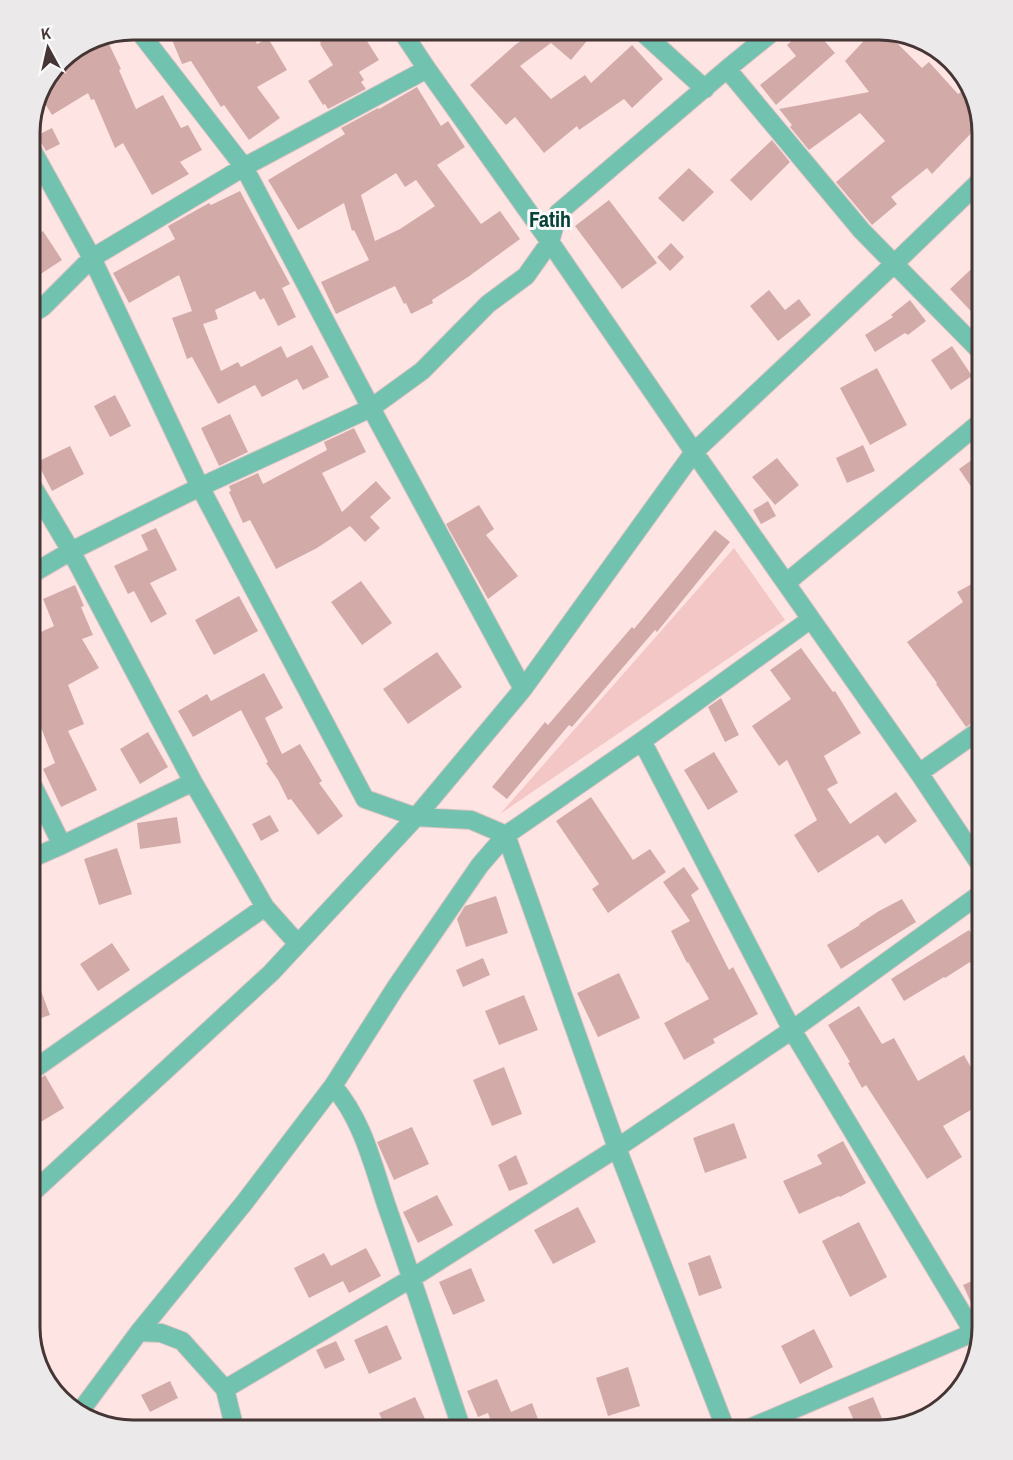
<svg xmlns="http://www.w3.org/2000/svg" width="1013" height="1460" font-family="'Archivo Narrow',sans-serif">
  <rect width="100%" height="100%" fill="#fee5e4"/>
  <path fill="#f3c7c6" d="M734,548L785,620L500,814Z"/>
  <path fill="#d2aba9" fill-rule="evenodd" d="M168,30H250L257,44L268,38L287,70L257,87L280,118L249,140L224,105L221,107L191,61L182,64Z
    M312,30H360L379,60L359,72L364,80L361,82L366,89L328,109L325,104L323,105L308,81L333,65L320,44L321,43Z
    M536,30H596L571,60L551,43L520,66L551,99L585,75L591,83L632,45L663,79L632,108L624,99L579,130L577,126L544,153L515,117L506,125L470,85L515,45Z
    M804,30H815L835,53L776,105L760,85L796,56L787,45Z
    M874,30H884L922,68L929,62L958,94L961,92L976,108L980,124L932,174L927,168L891,197L897,204L872,225L836,182L885,141L860,113L809,150L790,127L792,125L779,109L869,92L845,61Z
    M107,40L121,69L119,70L136,109L163,95L181,128L188,125L202,150L180,162L189,174L152,195L123,143L115,148L94,99L91,100L88,93L52,115L39,94L41,88L65,56Z
    M417,87L441,126L448,121L465,147L437,165L481,224L500,211L520,239L468,277L432,300L433,303L411,314L406,303L404,304L395,286L336,314L321,282L369,260L354,230L352,231L344,203L298,230L268,180L345,134L341,128L378,108L379,109ZM396,173L405,187L416,180L435,206L400,229L375,241L361,195Z
    M52,128L60,144L46,151L40,141L36,136Z
    M772,140L790,162L751,201L730,180Z
    M689,168L714,192L683,222L658,198Z
    M240,191L290,284L282,288L296,317L278,326L264,298L260,300L255,291L215,310L218,319L203,324L221,371L238,362L241,367L281,346L287,358L312,345L329,377L303,390L297,379L262,397L255,385L218,404L192,357L187,359L172,318L192,311L179,275L129,303L113,273L175,239L168,226L209,203L211,205Z
    M609,200L657,263L622,289L575,226Z
    M43,231L62,260L30,281V240Z
    M671,243L684,257L670,271L657,257Z
    M983,258V324L950,289Z
    M769,290L785,310L799,299L811,315L778,341L750,306Z
    M910,300L926,321L908,335L905,333L875,352L865,335L893,317L891,315Z
    M952,346L972,376L951,390L931,360Z
    M877,368L907,425L870,445L840,388Z
    M115,395L131,426L110,437L94,406Z
    M230,414L248,452L219,466L201,428Z
    M354,428L366,452L322,473L342,512L376,481L391,498L370,517L380,528L365,542L350,526L317,548L276,569L250,520L243,523L229,492L231,491L229,486L258,473L263,484L327,450L324,442Z
    M863,445L875,471L847,483L836,458Z
    M70,446L84,474L52,491L37,462Z
    M983,452V504L959,469Z
    M777,458L799,485L775,505L752,477Z
    M768,501L776,516L761,524L753,510Z
    M479,505L494,529L486,535L518,576L488,599L446,524Z
    M156,528L177,570L150,583L167,614L151,623L134,591L128,594L114,566L148,550L141,535Z
    M715,530L730,542L657,632L655,630L572,727L569,725L507,799L492,787L545,722L548,725L632,627L634,629Z
    M983,578V717L977,719L966,727L936,684L937,683L907,642L963,602L957,592Z
    M361,581L392,623L362,645L331,602Z
    M75,585L84,606L81,607L93,635L82,639L99,668L68,685L84,724L68,731L97,790L61,807L43,769L55,763L36,715L41,713L30,689V637L54,626L43,599Z
    M239,596L258,631L214,655L195,620Z
    M801,648L833,692L835,691L861,733L824,756L838,783L827,789L850,824L896,792L917,821L885,844L878,835L818,873L794,835L817,820L787,760L779,766L752,726L791,699L770,670Z
    M437,652L462,687L408,724L383,689Z
    M264,673L283,708L265,718L282,754L300,744L322,781L319,783L343,816L318,835L291,799L288,800L278,780L266,763L268,762L241,710L193,737L178,711L207,694L211,701Z
    M721,698L739,735L725,742L708,707Z
    M148,732L168,767L140,784L120,749Z
    M714,752L738,792L708,810L684,770Z
    M591,797L633,860L650,849L666,872L608,913L592,889L599,884L556,821Z
    M270,815L279,831L261,841L252,824Z
    M177,817L181,843L140,849L137,823Z
    M117,848L132,894L99,905L84,859Z
    M684,867L699,889L691,895L729,970L733,967L758,1014L713,1039L715,1043L684,1060L664,1023L709,999L688,962L687,963L671,931L690,921L663,882Z
    M496,896L508,933L466,947L457,919L465,906Z
    M902,899L916,922L841,969L827,945L860,925L859,924L879,911Z
    M969,930L983,952V986L970,962L945,978L944,977L904,1001L891,979Z
    M112,943L130,970L98,991L80,964Z
    M483,958L490,975L463,987L456,970Z
    M30,967H32L50,1015L30,1022Z
    M619,973L640,1018L598,1037L577,993Z
    M524,995L538,1030L499,1045L485,1011Z
    M859,1006L882,1044L894,1038L918,1081L964,1055L983,1089V1103L943,1126L962,1157L927,1179L866,1085L862,1088L848,1063L850,1062L828,1025Z
    M504,1067L522,1114L492,1126L473,1080Z
    M45,1075L64,1108L39,1123L30,1108V1083L36,1081Z
    M734,1123L747,1158L705,1173L693,1138Z
    M412,1127L429,1164L394,1180L377,1142Z
    M843,1141L866,1183L840,1197L839,1196L799,1214L783,1181L822,1164L817,1155Z
    M516,1155L528,1184L509,1191L498,1165Z
    M437,1195L453,1225L418,1243L403,1212Z
    M578,1207L596,1242L553,1264L534,1230Z
    M859,1222L887,1277L850,1297L822,1241Z
    M366,1248L381,1276L349,1293L343,1281L309,1298L294,1268L324,1253L331,1266Z
    M710,1255L722,1288L699,1296L688,1263Z
    M471,1268L485,1301L453,1315L439,1282Z
    M983,1276V1318H978L963,1285Z
    M387,1325L402,1359L369,1374L354,1340Z
    M814,1329L833,1367L800,1384L781,1346Z
    M336,1341L345,1360L325,1369L316,1350Z
    M628,1367L640,1406L608,1416L596,1378Z
    M497,1379L511,1412L532,1403L542,1430H494L488,1413L478,1417L467,1391Z
    M170,1381L178,1398L150,1412L141,1395Z
    M415,1397L430,1430H387L379,1413Z
    M873,1397L886,1428L880,1430H858L848,1407Z"/>
  <g fill="none" stroke-linecap="round" stroke-linejoin="round">
    <g stroke="#d9c2c1" stroke-width="20">
      <path id="minor" d="M138,30L244,167L371,408L523,689
        M401,30L427,69L550,242L694,452L919,773L983,869
        M640,30L705,89
        M727,69L862,231L983,354
        M30,146L92,258L200,487L365,799L416,817L471,820L506,835L617,1148L726,1430
        M30,315L43,307L92,258L244,167L427,69
        M30,482L71,551L193,782L265,907L298,944
        M30,575L71,551L200,487L371,408L422,371L488,304L526,276L550,242L558,213L727,69L775,30
        M786,583L983,420
        M642,741L792,1030L974,1333L979,1343
        M919,773L983,728
        M62,845L193,782
        M30,859L62,845L30,780
        M30,1072L265,907
        M333,1086C363,1120 373,1166 387,1207C413,1281 437,1355 462,1430
        M30,1195L271,973L416,817L523,689L694,452L894,264L983,178
        M139,1332L161,1333L182,1341L225,1389L235,1430
        M225,1389L412,1278L617,1148L792,1030L983,892
        M79,1413L139,1332L244,1203L333,1086L396,987L480,865L506,835L642,741L811,619
        M745,1430L982,1329"/>
    </g>
    <use href="#minor" stroke="#71c2af" stroke-width="18"/>
  </g>
  <g text-anchor="middle" dominant-baseline="central" stroke-width="6" stroke-linejoin="round" paint-order="stroke">
    <g font-size="22" font-weight="bold" fill="#074338" stroke="#f9f9f9">
      <text x="550" y="219">Fatih</text>
    </g>
  </g>
  <path d="M0 0H1013V1460H0ZM133 40H879A93 93 0 0 1 972 133V1327A93 93 0 0 1 879 1420H133A93 93 0 0 1 40 1327V133A93 93 0 0 1 133 40Z" fill="#ebe9e9" fill-rule="evenodd"/>
  <path fill="none" stroke="#453535" stroke-width="3" d="M133 40H879A93 93 0 0 1 972 133V1327A93 93 0 0 1 879 1420H133A93 93 0 0 1 40 1327V133A93 93 0 0 1 133 40Z"/>
  <g transform="translate(48 48) rotate(352)" stroke="#f9f9f9" stroke-width="4.5" paint-order="stroke">
  <path d="M0-4.5L10 22L0 15L-10 22Z" fill="#453535"/>
  <text y="-9" font-size="16" font-weight="bold" text-anchor="middle" fill="#453535">K</text>
  </g>
</svg>
